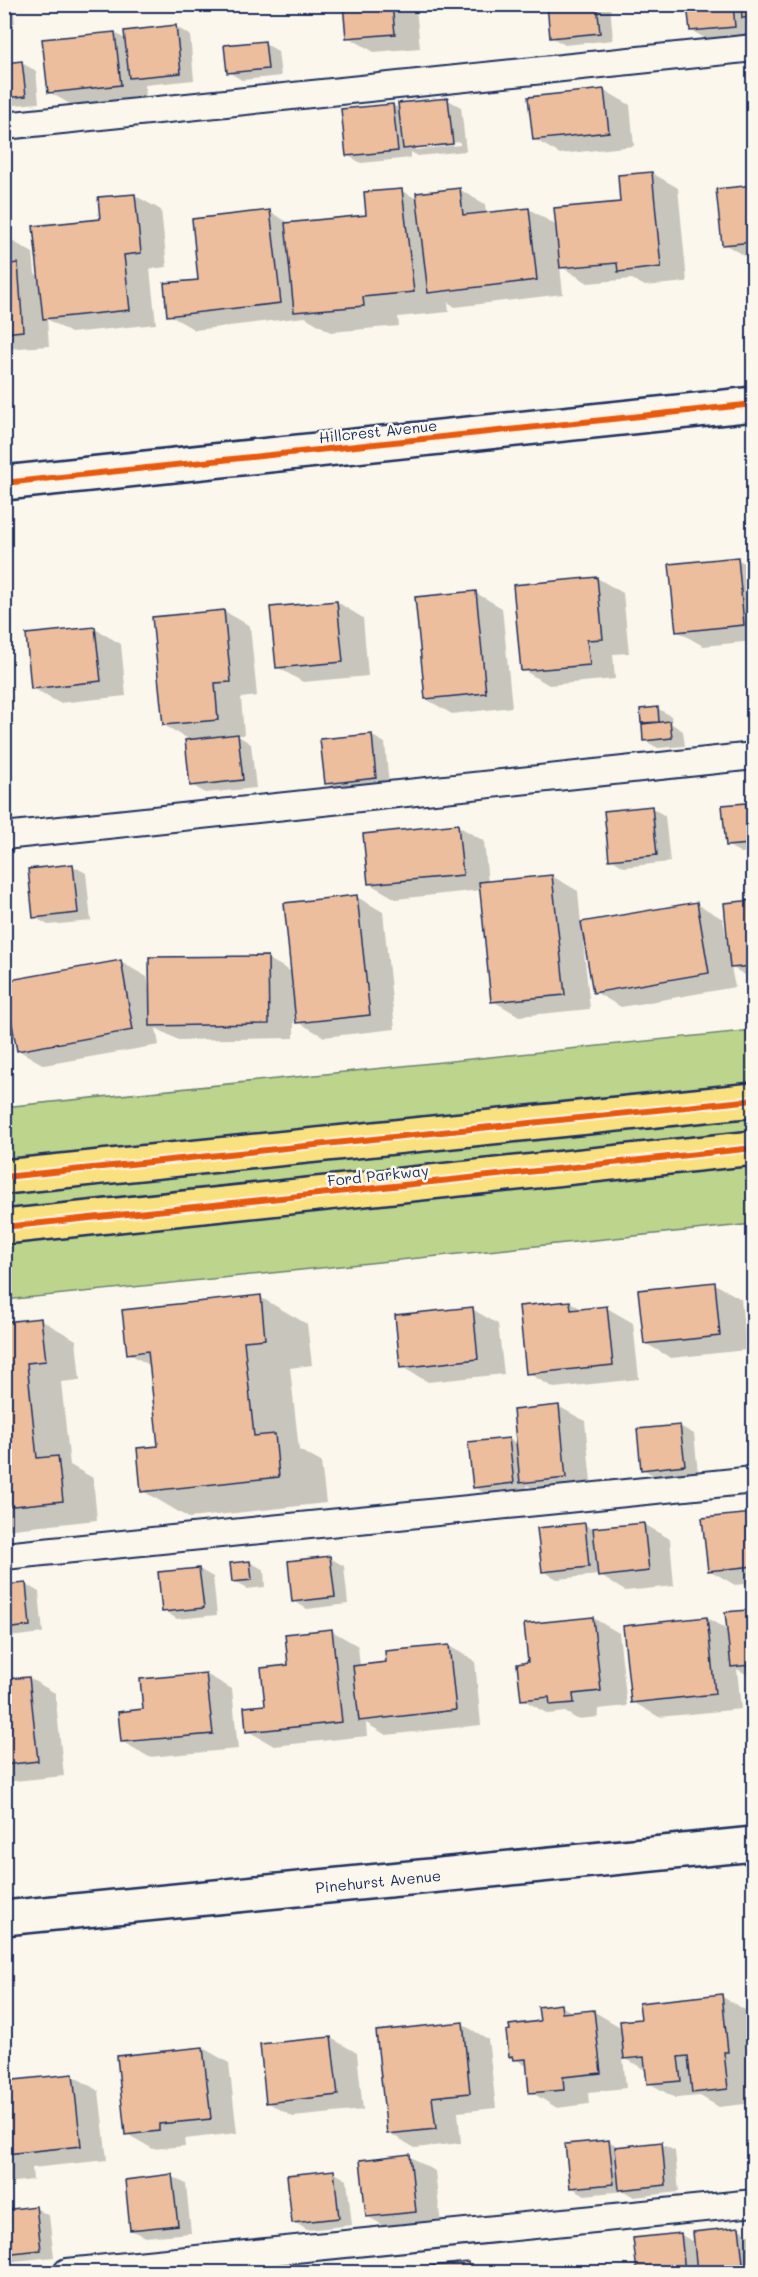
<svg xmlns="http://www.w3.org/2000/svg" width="758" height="2277" font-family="Mali,sans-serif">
  <rect width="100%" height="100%" fill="#fbf7ec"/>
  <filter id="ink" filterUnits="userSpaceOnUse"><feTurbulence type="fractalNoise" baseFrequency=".0167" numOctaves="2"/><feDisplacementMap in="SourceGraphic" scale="12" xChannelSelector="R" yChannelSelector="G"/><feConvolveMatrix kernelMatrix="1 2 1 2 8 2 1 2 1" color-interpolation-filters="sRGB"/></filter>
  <g filter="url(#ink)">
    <path fill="#bcd48b" stroke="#6c8274" stroke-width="1.5" d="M753,1030V1224L5,1300L4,1107Z"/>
    <path fill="#0003" fill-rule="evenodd" d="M4,4H13L15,23L4,25Z
      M345,4H409L416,9L420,48L374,52L348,37Z
      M548,4H610L613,40L565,45L551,37Z
      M689,4H754V48L726,51L691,30Z
      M176,27L190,35L194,80L145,85L146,99L75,107L49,92L115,33L127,40Z
      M264,43L278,51L281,76L242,80L228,72Z
      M22,63L36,71L39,103L4,106V64Z
      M604,90L630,105L634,146L560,154L534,139Z
      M448,100L461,107L466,151L418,156L411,152V158L361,163L347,155L393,105L400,109ZM460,142V145L415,150V147Z
      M652,173L678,188L687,282L645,286L632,279L588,283L560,266L563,294L455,307L448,302L449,312L398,317L399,326L331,332L305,317L195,330L169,315L200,281L270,212L291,224L367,217L402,191L419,200L459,189L485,204L486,214L529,209L557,226L622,203Z
      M754,187V261L724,244Z
      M134,195L161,210L167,267L150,269L156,324L71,333L47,319L49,346L4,349V226L7,238L33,253L35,274L40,277L101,220Z
      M737,559L754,568V641L703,646L677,631Z
      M597,578L623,593L629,653L613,654L615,679L549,685L523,670Z
      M476,593L502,608L512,707L452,714L426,699Z
      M337,602L363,618L368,676L303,682L277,667Z
      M224,611L250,626L257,696L241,698L244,735H237L251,744L256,788L205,793L192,785V741L164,725Z
      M95,629L121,644L126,696L59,703L33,688Z
      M657,708L671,716L672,724L683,731L685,746L658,748L645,741L642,710Z
      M371,735L385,743L389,785L340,791L326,783Z
      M4,777L7,805H4Z
      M754,799V852L741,853L727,845L745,804L752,808Z
      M652,808L665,816L670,862L624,867L611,859Z
      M458,826L484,841L488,883L552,876L578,891L581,924L697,904L723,919L727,943H729L754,901V980L731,967L735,987L621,1007L595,992L585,940L583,941L590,1009L519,1016L493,1001L481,890L396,899L370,884Z
      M73,866L86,873L91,921L48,925L34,917Z
      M357,897L383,912L395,1029L324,1037L298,1022L296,1009H294V1038L178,1040L156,1028L159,1045L44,1065L18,1050L121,962L147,977L149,988L267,958L292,972Z
      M4,1000L13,1073L4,1074Z
      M715,1284L741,1299L746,1350L671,1358L645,1343Z
      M260,1297L307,1324L312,1365L290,1368L299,1450L321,1462L326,1503L189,1518L143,1491L159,1448L151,1366L128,1353Z
      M570,1302L583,1310L607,1308L633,1323L639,1379L554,1388L528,1373Z
      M472,1309L498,1324L504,1374L428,1382L402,1367Z
      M41,1320L76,1340L80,1380L61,1382L70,1465L93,1478L97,1520L4,1530V1324Z
      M558,1406L585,1421L592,1492L548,1497L527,1485V1490L488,1495L474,1487L509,1439L518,1444Z
      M680,1426L694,1434L698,1473L656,1477L643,1469Z
      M754,1514V1583L735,1585L709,1570Z
      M584,1524L594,1530L644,1524L670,1539L674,1586L625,1591L599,1575L557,1579L543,1571Z
      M330,1558L344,1566L348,1604L307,1609L294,1601Z
      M250,1562L264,1570L265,1587L247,1589L234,1581Z
      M199,1569L213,1577L217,1615L177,1619L164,1611Z
      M25,1584L39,1592L43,1633L9,1637L4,1634V1587Z
      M747,1612L754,1615V1684L753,1678L737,1669L741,1709L659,1717L633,1702L707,1618L729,1631Z
      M593,1618L619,1633L627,1706L598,1709L599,1717L577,1719L565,1712L548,1714L522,1699L530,1664L526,1625Z
      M332,1631L358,1646L360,1667L388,1664L449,1646L475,1661L481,1725L386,1735L366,1723L367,1736L274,1746L248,1731L267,1707L290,1666Z
      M206,1674L232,1689L238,1749L149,1757L123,1742L145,1711Z
      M29,1678L55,1693L64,1776L4,1782V1681Z
      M721,1996L747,2011L753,2066L750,2067L754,2103L719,2107L700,2096L675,2098L649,2083L647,2071L623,2057L626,2088L588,2092L589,2104L557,2108L531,2092L528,2067L511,2056L541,2022L561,2006L573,2013L593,2011L622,2028Z
      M462,2024L488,2039L496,2108L458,2112L461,2143L415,2148L389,2133Z
      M331,2038L357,2053L363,2110L293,2117L267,2102Z
      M203,2048L229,2063L237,2133L184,2139L185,2146L153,2149L127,2134L119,2057Z
      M73,2076L99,2091L107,2160L32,2168L33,2180L4,2183V2083Z
      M609,2141L620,2148L661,2144L675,2151L679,2192L634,2197L624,2191L585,2195L571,2187Z
      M409,2156L435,2171L441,2226L393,2231L367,2216Z
      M333,2172L347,2180L352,2225L307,2230L294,2222Z
      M172,2176L186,2184L191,2233L145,2237L131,2230Z
      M36,2208L49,2216L54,2257L4,2262V2211Z
      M739,2229L753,2237L754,2272H638L635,2239L680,2234L695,2243Z
      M468,2264L482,2272H415V2269Z"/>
    <path fill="#edbe9d" stroke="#1b2f5e" stroke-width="1.5" d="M343,4H392L395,34L346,38Z
      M547,4H597L600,33L550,38Z
      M687,4H733L735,27L690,31Z
      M741,4H754V17L742,18Z
      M176,25L181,73L129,78L124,31Z
      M115,32L121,85L48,93L42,39Z
      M265,41L268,69L227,73L224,45Z
      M22,61L26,96L4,98V63Z
      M604,89L609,132L533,140L528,97Z
      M448,98L453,144L403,149L398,103Z
      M393,104L398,151L346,156L341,109Z
      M652,172L661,267L618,272L617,263L560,268L554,208L620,202L618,175Z
      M754,185V242L722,245L716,189Z
      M460,188L463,215L529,208L537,280L428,293L416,193Z
      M402,189L414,292L363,297L364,306L294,312L285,223L366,215L364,192Z
      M135,194L141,253L124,255L130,310L43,319L33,226L100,219L98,197Z
      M270,210L281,303L167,316L164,283L198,280L192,219Z
      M4,236H7L10,264L18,263L23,331L4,333Z
      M738,557L744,625L676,632L669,564Z
      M597,577L603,639L587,640L590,665L521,671L513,585Z
      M476,591L486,693L425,699L415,597Z
      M337,601L343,662L276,668L270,607Z
      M224,610L231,682L215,683L218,720L163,725L152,617Z
      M95,627L101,681L31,689L26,634Z
      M658,707L659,722L641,723L640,709Z
      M670,721L672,738L643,741L642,724Z
      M238,734L243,780L190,786L185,740Z
      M372,734L376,778L325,784L320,739Z
      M754,797V836L749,798Z
      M746,803L750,844L726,846L722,805Z
      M652,806L657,855L609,860L604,811Z
      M458,824L463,875L368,884L363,834Z
      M73,864L78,913L33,918L28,869Z
      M552,875L565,995L491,1002L479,882Z
      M357,895L370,1015L296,1023L284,903Z
      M754,900V966L730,968L724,903Z
      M697,902L709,973L593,993L581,922Z
      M268,956L269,1024L150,1026L149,957Z
      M121,960L133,1030L17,1051L4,981Z
      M715,1282L720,1336L644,1344L638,1290Z
      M261,1295L265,1339L244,1341L254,1436L275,1434L279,1477L141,1492L137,1448L158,1446L148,1351L127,1354L122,1310Z
      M570,1301L571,1310L607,1306L613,1365L526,1374L519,1306Z
      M473,1307L478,1359L400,1368L395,1315Z
      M41,1318L46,1361L27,1363L37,1458L58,1456L63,1501L4,1507V1322Z
      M559,1405L566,1478L520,1483L513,1410Z
      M680,1425L685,1465L641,1470L637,1429Z
      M509,1438L514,1483L473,1488L468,1442Z
      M754,1513V1566L708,1571L702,1518Z
      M585,1523L589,1567L542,1572L537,1528Z
      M644,1523L649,1571L598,1577L593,1528Z
      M330,1556L335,1597L292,1602L288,1561Z
      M250,1561L252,1580L232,1582L230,1563Z
      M199,1568L204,1608L162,1612L158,1572Z
      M26,1583L30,1626L4,1629V1585Z
      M748,1610L749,1627L754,1626L752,1685L750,1665L731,1667L725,1612Z
      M593,1617L601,1691L573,1694L574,1703L550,1705L549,1697L521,1700L517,1664L528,1662L524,1624Z
      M707,1617L715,1694L631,1703L623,1626Z
      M332,1629L342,1722L246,1732L244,1707L265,1705L261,1668L288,1665L285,1634Z
      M449,1645L456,1710L359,1721L353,1666L386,1662L385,1651Z
      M206,1673L213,1734L121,1742L118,1712L143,1709L140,1679Z
      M29,1677L38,1761L4,1765V1679Z
      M722,1994L728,2052H724L728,2089L692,2093L688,2056L678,2057L681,2081L647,2084L644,2057L624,2059L620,2021L641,2019L639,2003Z
      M561,2004L562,2013L594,2010L601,2073L563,2077L564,2090L529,2093L526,2059L513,2060L512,2056L509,2057L506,2031L510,2030L509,2025L540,2021L538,2007Z
      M463,2022L470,2093L432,2097L436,2129L387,2134L376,2031Z
      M331,2037L338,2095L266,2103L260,2044Z
      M203,2047L211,2119L159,2124V2131L125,2135L117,2056Z
      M73,2074L81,2146L6,2154L8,2166H4V2081Z
      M609,2140L614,2184L570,2188L565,2144Z
      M662,2142L666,2185L619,2190L615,2147Z
      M410,2154L416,2212L366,2217L360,2160Z
      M754,2156V2173H748L747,2157Z
      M334,2170L339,2218L292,2223L287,2175Z
      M172,2174L178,2225L130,2230L125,2180Z
      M36,2206L41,2250L4,2254V2210Z
      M739,2227L744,2272H697L693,2232Z
      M681,2233L685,2272H637L633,2238Z
      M468,2262L469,2272H414L413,2268Z"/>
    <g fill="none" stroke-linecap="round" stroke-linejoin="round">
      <g stroke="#1b2f5e" stroke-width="30">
        <path id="service" d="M4,126L754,48
          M4,836L754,756
          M4,1556L754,1480
          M67,2272L754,2203"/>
      </g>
      <g stroke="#1b2f5e" stroke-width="38">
        <g id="minor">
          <path d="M4,483L754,404"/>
          <path id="s1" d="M4,1918L754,1844"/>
        </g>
      </g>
      <g stroke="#1b2f5e" stroke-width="38">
        <path id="primary" d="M4,1177L754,1100
          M4,1227L754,1148"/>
      </g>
      <use href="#service" stroke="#fbf7ec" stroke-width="26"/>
      <use href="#minor" stroke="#fbf7ec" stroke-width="33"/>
      <use href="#primary" stroke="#fae180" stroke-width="33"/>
      <g stroke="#fbf7ec" stroke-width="10">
        <path id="cycleway" d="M4,483L754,404
          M4,1177L754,1100
          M4,1227L754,1148"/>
      </g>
      <use href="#cycleway" stroke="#e8590c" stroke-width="6"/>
    </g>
  </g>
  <g text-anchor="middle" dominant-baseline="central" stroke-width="5" stroke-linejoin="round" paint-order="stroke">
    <g font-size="15" fill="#1b2f5e" stroke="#fbf7ec">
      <text transform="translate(378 431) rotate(-6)">Hillcrest Avenue</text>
      <text transform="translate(378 1175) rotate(-6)">Ford Parkway</text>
      <text stroke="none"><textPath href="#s1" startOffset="376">Pinehurst Avenue</textPath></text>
    </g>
  </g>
  <rect width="758" height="2277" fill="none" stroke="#fbf7ec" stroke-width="24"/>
  <rect x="12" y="12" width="734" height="2253" fill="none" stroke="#1b2f5e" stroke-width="2" filter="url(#ink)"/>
</svg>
